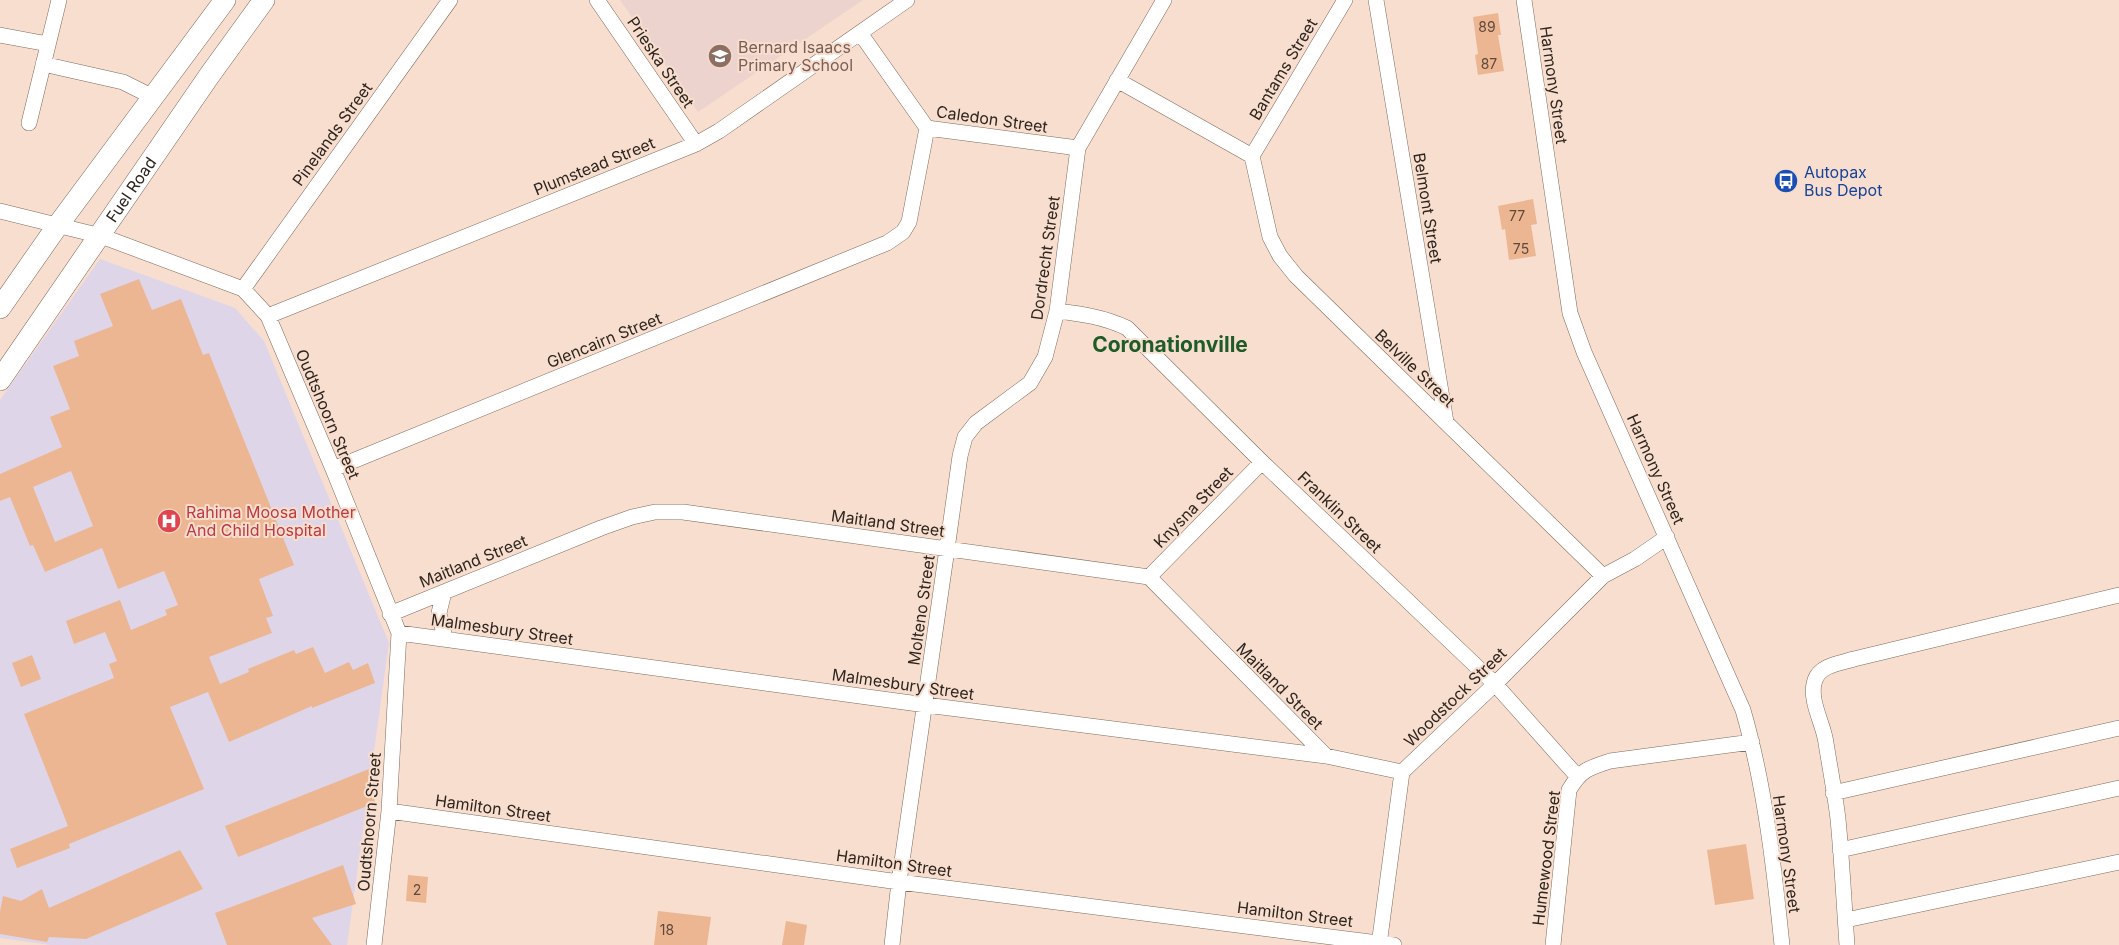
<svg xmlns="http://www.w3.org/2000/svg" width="2119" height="945" font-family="Inter,sans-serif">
  <rect width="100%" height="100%" fill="#f7dece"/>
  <path fill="#ecd3cd" d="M620,0H863L698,112Z"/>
  <path fill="#ded5e9" d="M100,259L235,308L264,341L389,643L347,945H51L0,938V400Z"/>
  <path fill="#edb692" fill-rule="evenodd" d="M1498,13L1501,35H1498L1504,71L1478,75L1475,55L1478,54L1473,17Z
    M1533,199L1537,224L1531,225L1536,256L1509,260L1505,229L1502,230L1498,206Z
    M139,279L152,310L181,299L203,355L209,353L294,565L259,579L273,616L266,618L272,633L209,657L220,684L249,672L248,669L294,650L296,654L313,647L325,673L349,662L353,670L368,663L375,683L312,708V706L229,742L208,692L170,707L204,789L69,844L70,848L17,868L10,849L68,826L24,714L114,678L109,664L117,661L105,632L74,644L66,621L120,600L131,630L167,615L165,610L178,605L164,571L118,589L102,548L45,572L33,545L30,546L10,497L0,501V474L62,447L50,417L70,409L53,366L79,356L74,341L113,326L100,294ZM71,471L93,526L55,542L33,487Z
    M32,655L41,679L21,687L12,663Z
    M369,769L375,803L238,857L225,826Z
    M1746,844L1754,899L1715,905L1707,850Z
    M180,850L203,889L86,939L49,937L47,942L0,934V912L3,896L21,901L42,889L49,908Z
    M343,865L356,904L312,918L332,945H227L215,913Z
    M408,875L428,877L426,903L406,901Z
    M658,911L711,917L707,945H654Z
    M786,921L807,925L804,945H782Z"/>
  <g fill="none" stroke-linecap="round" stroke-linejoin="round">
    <g stroke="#806a5c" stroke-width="16">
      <path id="street" d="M597,0L696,144
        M1376,0L1446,422
        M1524,0L1570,313L1584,352L1743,710C1765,786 1774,867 1782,945
        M860,33L927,128L1078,148
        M0,35L48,44
        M43,64L123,82L153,97
        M1117,80L1252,156
        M29,123L59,0
        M1252,156L1270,237L1280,256L1296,276L1603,576
        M1252,156L1345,0
        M0,211L101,236L243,289L268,316L333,469L399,633L389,811L374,945
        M243,289L450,0
        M1057,311C1082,314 1104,317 1127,328L1262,462L1495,684L1577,776
        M268,316L696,144L719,131L907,0
        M333,469L887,243L903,232L909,222L927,128
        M1149,577L1262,462
        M444,592L439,613L445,638
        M390,614L601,528L632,517L655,512H683L1149,577L1326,756
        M399,633L926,705L1326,756L1402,772
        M1833,793L2119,728
        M389,811L899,882L1394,945
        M1840,850L2119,788
        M1846,920L2119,862
        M892,945L899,882L947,549L960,456L965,437L976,423L1030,383L1045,357L1057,311L1078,148L1164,0
        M1379,945L1402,772L1495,684L1603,576L1635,559L1667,537
        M1553,945L1569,790C1581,770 1588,768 1610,761L1752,742
        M1847,945C1844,903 1842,861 1838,819C1835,794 1830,768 1826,743C1824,724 1808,700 1815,680C1820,665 1841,663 1854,659L2119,595"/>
    </g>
    <g stroke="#806a5c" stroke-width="22">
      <g id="secondary">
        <path d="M0,308L58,225L225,0"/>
        <path id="s1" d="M0,380L209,76L264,0"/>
      </g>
    </g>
    <use href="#street" stroke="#fff" stroke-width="15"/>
    <use href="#secondary" stroke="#fff" stroke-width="21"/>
  </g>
  <defs>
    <g id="school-disc" transform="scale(1.25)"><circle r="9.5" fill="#8d6e63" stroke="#f7dece"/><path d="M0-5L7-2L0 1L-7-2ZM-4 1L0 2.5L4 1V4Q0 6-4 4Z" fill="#fff"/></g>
    <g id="bus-disc" transform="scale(1.25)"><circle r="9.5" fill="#1a4fb4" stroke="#f7dece"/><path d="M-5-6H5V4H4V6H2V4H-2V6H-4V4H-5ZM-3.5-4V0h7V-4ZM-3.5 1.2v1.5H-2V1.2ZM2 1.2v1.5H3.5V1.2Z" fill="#fff"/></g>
    <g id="hospital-disc" transform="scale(1.25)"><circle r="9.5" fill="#e0444e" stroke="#f7dece"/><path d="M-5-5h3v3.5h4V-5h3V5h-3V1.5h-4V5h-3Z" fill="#fff"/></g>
  </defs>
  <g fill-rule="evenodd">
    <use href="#school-disc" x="720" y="56"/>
    <use href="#bus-disc" x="1786" y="181"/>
    <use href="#hospital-disc" x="169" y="521"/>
  </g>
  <g text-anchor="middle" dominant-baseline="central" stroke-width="4" stroke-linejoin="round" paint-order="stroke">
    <g font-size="14" fill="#5e493c">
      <text x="1487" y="26">89</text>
      <text x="1489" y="63">87</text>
      <text x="1517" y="215">77</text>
      <text x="1521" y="248">75</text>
      <text x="417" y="889">2</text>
      <text x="667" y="929">18</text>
    </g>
    <g font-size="16" fill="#785e54" stroke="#f7dece" text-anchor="start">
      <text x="738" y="47">Bernard Isaacs<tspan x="738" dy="18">Primary School</tspan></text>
    </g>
    <g font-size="16" fill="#2e251f" stroke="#f7dece">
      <text transform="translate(661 62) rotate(56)">Prieska Street</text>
      <text transform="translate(1283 69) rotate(-59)">Bantams Street</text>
      <text transform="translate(1554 85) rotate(82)">Harmony Street</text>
      <text transform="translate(992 119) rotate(8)">Caledon Street</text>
      <text transform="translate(332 134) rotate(-54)">Pinelands Street</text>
      <text transform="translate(594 166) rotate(-22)">Plumstead Street</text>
      <text stroke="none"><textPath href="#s1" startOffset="231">Fuel Road</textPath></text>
      <text transform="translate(1428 208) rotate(81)">Belmont Street</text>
      <text transform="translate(1045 258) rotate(-82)">Dordrecht Street</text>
      <text transform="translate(604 340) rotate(-22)">Glencairn Street</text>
      <text transform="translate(1415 368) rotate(44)">Belville Street</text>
      <text transform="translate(328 414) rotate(67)">Oudtshoorn Street</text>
      <text transform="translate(1656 469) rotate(66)">Harmony Street</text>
      <text transform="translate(1193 507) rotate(-46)">Knysna Street</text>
      <text transform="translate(1340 512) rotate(44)">Franklin Street</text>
      <text transform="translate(888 523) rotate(8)">Maitland Street</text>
      <text transform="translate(473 561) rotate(-22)">Maitland Street</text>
      <text transform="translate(921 610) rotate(-82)">Molteno Street</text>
      <text transform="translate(502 629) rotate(8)">Malmesbury Street</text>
      <text transform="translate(903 684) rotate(8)">Malmesbury Street</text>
      <text transform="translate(1280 686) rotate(45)">Maitland Street</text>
      <text transform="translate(1455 697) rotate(-44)">Woodstock Street</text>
      <text transform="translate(493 808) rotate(8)">Hamilton Street</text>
      <text transform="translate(369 822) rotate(-85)">Oudtshoorn Street</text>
      <text transform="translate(1787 854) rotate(82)">Harmony Street</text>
      <text transform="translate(1546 858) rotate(-83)">Humewood Street</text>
      <text transform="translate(894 863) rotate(8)">Hamilton Street</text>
      <text transform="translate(1295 914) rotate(7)">Hamilton Street</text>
    </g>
    <g font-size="16" fill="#164399" stroke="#f7dece" text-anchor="start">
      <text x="1804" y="172">Autopax<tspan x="1804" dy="18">Bus Depot</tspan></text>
    </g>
    <g font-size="16" fill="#be3a42" stroke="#f7dece" text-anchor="start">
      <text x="186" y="512">Rahima Moosa Mother<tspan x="186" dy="18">And Child Hospital</tspan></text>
    </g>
    <g font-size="21" font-weight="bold" fill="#1f5a29" stroke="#f7dece">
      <text x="1170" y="344">Coronationville</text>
    </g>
  </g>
</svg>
